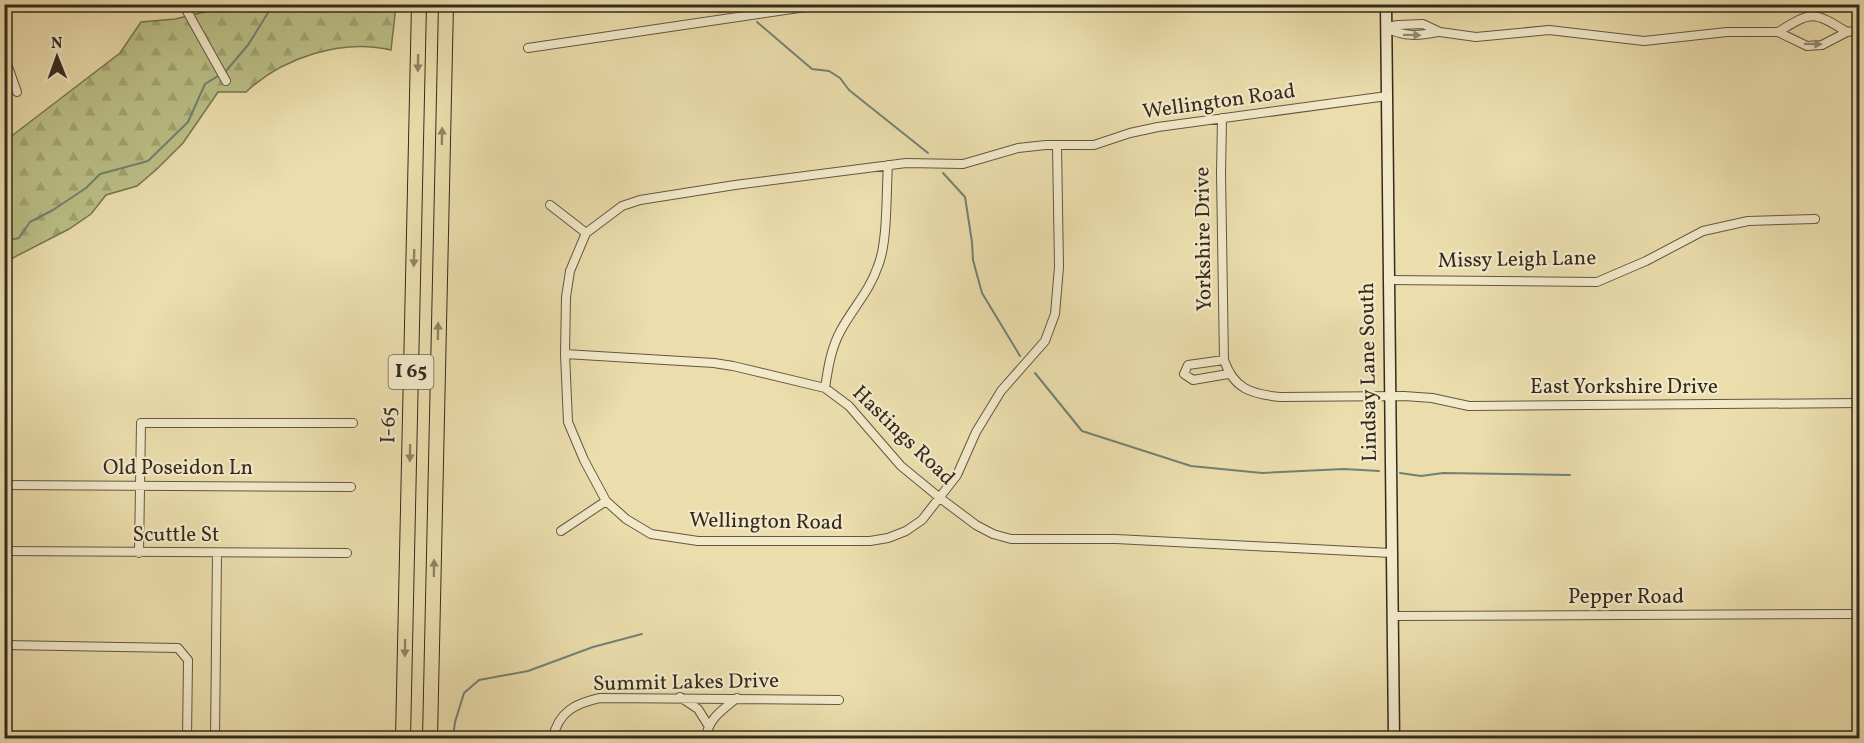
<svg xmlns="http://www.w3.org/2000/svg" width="1864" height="743" font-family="Vollkorn,serif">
  <defs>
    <pattern id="forest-firs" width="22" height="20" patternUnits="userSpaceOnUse" patternTransform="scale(1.5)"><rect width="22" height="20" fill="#bbc087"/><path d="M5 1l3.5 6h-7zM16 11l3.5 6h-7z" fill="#a1a574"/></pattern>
  </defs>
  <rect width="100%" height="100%" fill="#ebddac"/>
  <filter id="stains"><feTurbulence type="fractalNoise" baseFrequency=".00333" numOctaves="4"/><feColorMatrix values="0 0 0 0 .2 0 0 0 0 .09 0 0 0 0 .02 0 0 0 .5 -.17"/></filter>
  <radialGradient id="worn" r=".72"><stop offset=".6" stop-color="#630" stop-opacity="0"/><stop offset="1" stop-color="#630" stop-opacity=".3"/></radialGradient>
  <path fill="url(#forest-firs)" stroke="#787552" stroke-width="1.5" d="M234,5H396L391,50C342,38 282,58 246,92H218L183,143L157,169L137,186L106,195L91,214L69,229L5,262V141L120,53L141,22L175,19Z"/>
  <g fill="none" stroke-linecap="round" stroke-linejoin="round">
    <path stroke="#708273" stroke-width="2" d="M714,4L718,12L745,10
      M484,8L568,10L575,4
      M757,22L812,69L829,71L840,78L849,90L928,153
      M226,71L248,45L269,11L309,4
      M943,173L965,197L972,242L973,260L982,293L1020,356
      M4,241L19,238L30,222L53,210L86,188L100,174L148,161L188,122L205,84L218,76
      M1035,373L1082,431L1191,466L1262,473L1344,469L1379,471
      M1400,473L1421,476L1443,473L1570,475
      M453,738L455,722L464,693L479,680L528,671L593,647L642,634"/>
    <g stroke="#625742" stroke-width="10">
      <path id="street" d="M7,4L6,61L17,92
        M183,4L226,81
        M1386,27L1398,25L1423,24L1440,32L1476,37L1549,30L1644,41L1727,32H1778L1807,46L1822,45L1847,32L1860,30
        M1386,28C1406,37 1417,36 1438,32
        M1778,32C1812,11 1813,11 1847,32
        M528,48L826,4
        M1222,118L1221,173L1224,360C1234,389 1251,394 1280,397L1404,396L1432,398L1469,406L1860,403
        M1057,146L1059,267L1055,314L1045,341L1001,391L976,432L957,475L922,520L906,531L888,538L870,541H698L651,534L626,519L606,501L584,460L568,422L565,354L566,297L570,271L586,233L622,206L640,200L735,185L906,163L963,164L1018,148L1046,145H1094L1130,133L1158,127L1387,96
        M550,205L586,233
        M1388,280L1597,282L1646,261L1703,231L1748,221L1815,219
        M565,354L714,363L733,366L825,388L849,406L901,466L940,498L976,525L993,534L1011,539H1116L1391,553
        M1224,360L1188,365L1184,374L1193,380L1228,374
        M825,388C828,368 831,348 841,330C853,308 870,290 878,266C888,242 886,192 888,165
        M4,485L351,487
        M561,531L606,501
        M4,551L347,553
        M139,553L141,423H353
        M1393,616L1860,614
        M4,645L178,648L188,660L187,738
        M680,697L698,709L708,725
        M215,738L217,553
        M553,738C558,712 576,703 600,698L839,700
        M706,738C708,719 722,710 737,698"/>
    </g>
    <g stroke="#352a1e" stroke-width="13">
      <path id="secondary" d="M1386,4L1394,738"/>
    </g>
    <g stroke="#352a1e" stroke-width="16">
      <path id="highway" d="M403,738L419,4
        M430,738L446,4"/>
    </g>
    <use href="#street" stroke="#f2e9c9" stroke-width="8"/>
    <use href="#secondary" stroke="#f2e9c9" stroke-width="10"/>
    <use href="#highway" stroke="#ebddac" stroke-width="14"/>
  </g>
  <defs><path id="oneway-solid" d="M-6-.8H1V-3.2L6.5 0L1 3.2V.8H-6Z" transform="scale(1.5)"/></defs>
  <g fill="#948a74">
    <use href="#oneway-solid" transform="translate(1412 35) rotate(1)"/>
    <use href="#oneway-solid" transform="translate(1813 44) rotate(1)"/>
  </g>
  <g fill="#908465">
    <use href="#oneway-solid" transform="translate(418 63) rotate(91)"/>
    <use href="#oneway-solid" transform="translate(442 136) rotate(-89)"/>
    <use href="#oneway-solid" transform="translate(414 258) rotate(92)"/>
    <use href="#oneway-solid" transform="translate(438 331) rotate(-89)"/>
    <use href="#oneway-solid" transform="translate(410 453) rotate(91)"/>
    <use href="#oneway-solid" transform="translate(434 568) rotate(-89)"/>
    <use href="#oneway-solid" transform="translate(405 648) rotate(91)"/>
  </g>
  <g text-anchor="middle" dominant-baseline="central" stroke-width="4.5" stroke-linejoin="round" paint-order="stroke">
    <rect fill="#f2e9c9" stroke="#6e6351" stroke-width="1.5" x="388.5" y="355" width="45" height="34" rx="4.5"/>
    <g font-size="20" font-weight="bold" fill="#352a1e">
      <text x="411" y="372">I 65</text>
    </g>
    <g font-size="21" fill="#352a1e" stroke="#f2e9c9">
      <text transform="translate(1219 102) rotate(-8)">Wellington Road</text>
      <text transform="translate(1204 239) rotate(-91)">Yorkshire Drive</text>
      <text transform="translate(1517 260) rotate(-1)">Missy Leigh Lane</text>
      <text transform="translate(1369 372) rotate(-91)">Lindsay Lane South</text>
      <text x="1624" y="387">East Yorkshire Drive</text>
      <text transform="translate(389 425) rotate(-89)">I-65</text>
      <text transform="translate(903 436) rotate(44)">Hastings Road</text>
      <text x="178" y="468">Old Poseidon Ln</text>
      <text transform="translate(766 522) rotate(1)">Wellington Road</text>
      <text x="176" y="535">Scuttle St</text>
      <text x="1626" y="597">Pepper Road</text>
      <text transform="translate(686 683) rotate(-1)">Summit Lakes Drive</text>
    </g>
  </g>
  <rect width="1864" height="743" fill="none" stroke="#ebddac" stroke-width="24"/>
  <rect x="6" y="6" width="1852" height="731" fill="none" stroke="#352a1e" stroke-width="3"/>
  <rect x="12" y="12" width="1840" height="719" fill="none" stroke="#352a1e" stroke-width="1.5"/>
  <g transform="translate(57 57) rotate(359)" stroke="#f2e9c9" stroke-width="4.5" paint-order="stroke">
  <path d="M0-4.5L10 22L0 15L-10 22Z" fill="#352a1e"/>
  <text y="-9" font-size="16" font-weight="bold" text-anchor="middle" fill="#352a1e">N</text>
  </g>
  <rect width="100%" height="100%" filter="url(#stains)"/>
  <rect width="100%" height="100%" fill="url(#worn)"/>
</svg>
